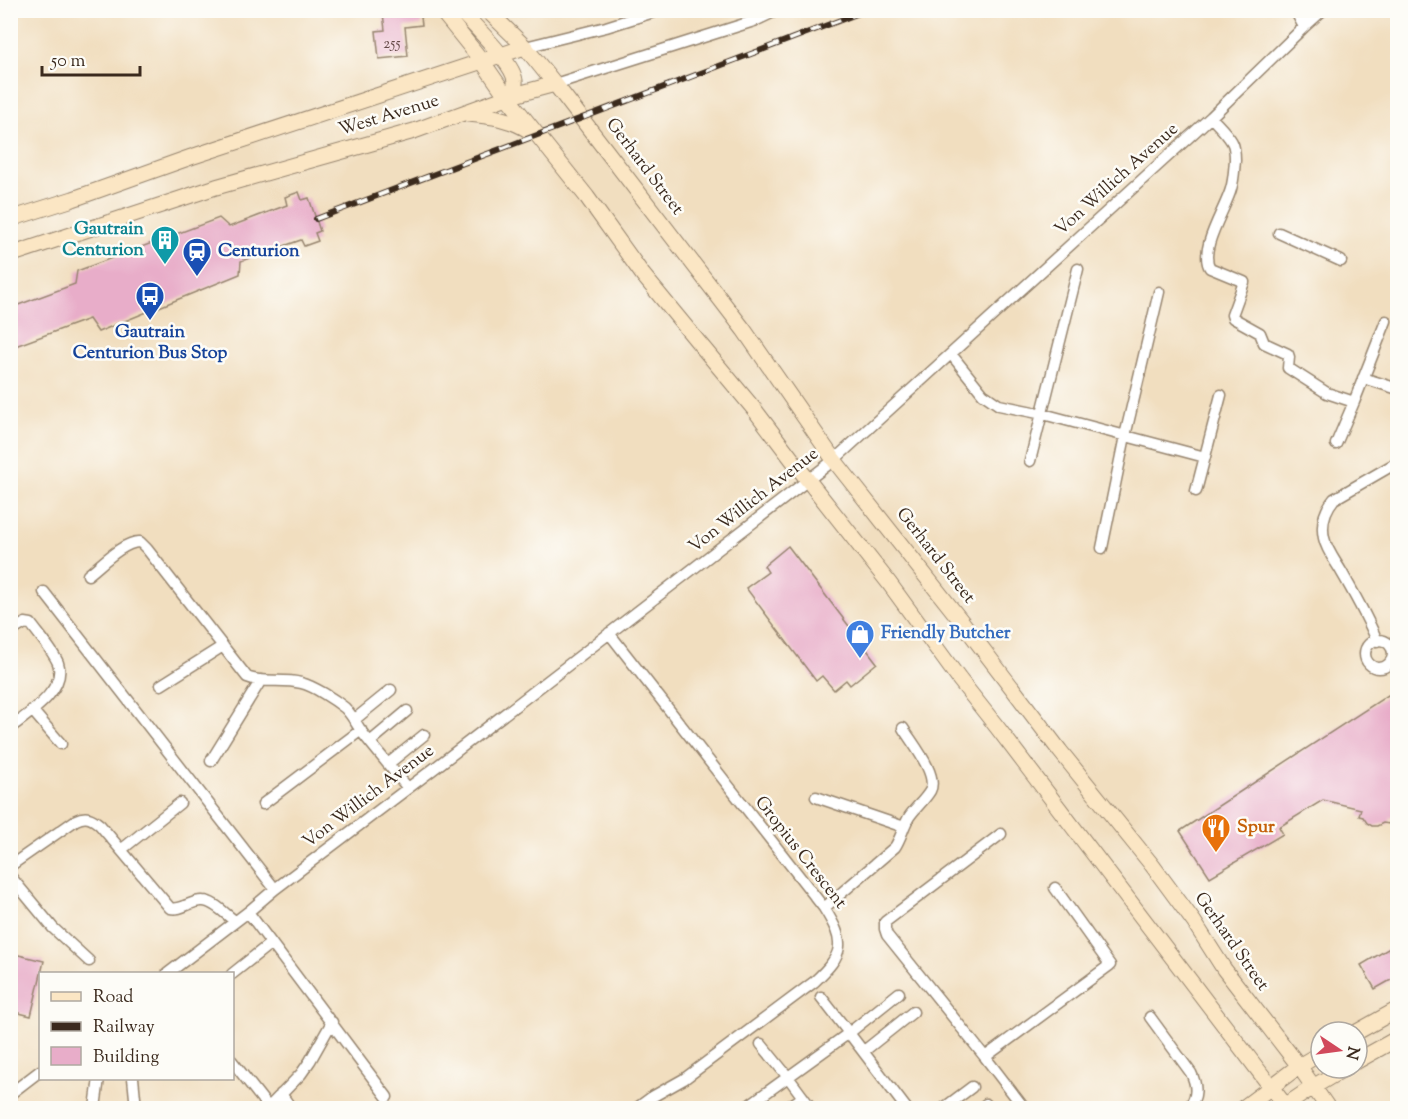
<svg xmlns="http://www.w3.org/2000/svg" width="1408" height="1119" font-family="'Sorts Mill Goudy',serif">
  <rect width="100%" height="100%" fill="#fdfcf7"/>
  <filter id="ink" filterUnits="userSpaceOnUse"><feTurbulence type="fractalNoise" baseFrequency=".0167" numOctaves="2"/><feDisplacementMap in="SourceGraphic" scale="12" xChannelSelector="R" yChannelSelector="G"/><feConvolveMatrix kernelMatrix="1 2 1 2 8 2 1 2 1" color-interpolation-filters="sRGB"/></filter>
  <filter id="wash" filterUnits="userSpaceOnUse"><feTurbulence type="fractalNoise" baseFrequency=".008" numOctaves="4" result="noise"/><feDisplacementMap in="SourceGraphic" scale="24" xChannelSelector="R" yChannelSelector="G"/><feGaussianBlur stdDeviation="1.35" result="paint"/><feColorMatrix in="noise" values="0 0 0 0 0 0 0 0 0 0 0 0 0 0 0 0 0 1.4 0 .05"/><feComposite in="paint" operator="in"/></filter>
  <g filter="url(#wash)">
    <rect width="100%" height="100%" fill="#f1debf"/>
    <g id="blocks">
      <path fill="#e8adc9" d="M401,10H420L422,25L405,27L408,56L379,59L376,31L385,30L383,13Z
        M299,192L302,200L309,198L320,231L315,233L318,241L304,246L301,240L241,261L240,274L98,332L89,319L10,348V308L75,284L77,271L219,218L229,227L287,205L285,197Z
        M788,546L877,663L850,685L846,680L834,690L822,676L816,681L746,588L768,572L764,566Z
        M1388,695L1398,698V819L1390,817L1389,824L1383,823L1377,826H1372L1367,823L1363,817L1359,816L1361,809L1323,800L1279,827L1283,834L1210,877L1180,831Z
        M1398,943V976L1375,989L1361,965Z
        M10,953L44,961L31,1016L11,1011L16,991L10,990Z"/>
    </g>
  </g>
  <g filter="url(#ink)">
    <use href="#blocks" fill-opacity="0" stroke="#96846e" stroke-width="1.5"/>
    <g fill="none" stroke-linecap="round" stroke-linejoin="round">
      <g stroke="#96846e" stroke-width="13">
        <path id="street" d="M1295,10L1304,27
          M525,47L606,27L660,10
          M555,84L757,20L778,10
          M1211,117C1217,124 1227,133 1232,142C1235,147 1235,155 1235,160C1234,170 1234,179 1231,189C1226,208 1198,250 1210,268L1244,282L1232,315L1233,318L1260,333L1264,343L1288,354L1289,357L1288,368L1327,393L1354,402L1386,321
          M1279,233L1341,261
          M951,354L983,394L999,405L1043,414L1205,457
          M1363,378L1398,389
          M1336,444L1354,402
          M1030,461L1078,269
          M1196,491L1221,395
          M1102,548L1125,436L1159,292
          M88,575C101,565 124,541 140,542L147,549L247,677C263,684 283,678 301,683C314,686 335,700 345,708C352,715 356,723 361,731C376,750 392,769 408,788
          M44,592L275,889
          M10,632L25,623L31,624C39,635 53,651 58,663C67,690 28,714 10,728
          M609,633L824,908C846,943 845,953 814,982L684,1079L652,1097L637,1108
          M1365 654a14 14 0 1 1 28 0a14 14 0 1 1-28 0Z
          M1377,641C1367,616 1354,594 1341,571C1335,561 1326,549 1324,538C1321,524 1325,510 1334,499L1398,462
          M161,685L223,646
          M32,710L61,744
          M354,720L391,690
          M370,742L407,711
          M211,761L261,680
          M388,764L424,735
          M816,797L904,827
          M263,804L361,730
          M1001,834L885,922V929L887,935L985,1057L1024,1108
          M121,850L180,803
          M10,866L76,820C86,815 92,818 100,825L170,908C182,911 191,900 203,901C214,901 226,915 235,921
          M10,876L53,928L89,961
          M824,908L895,847C901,838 903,827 909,817C915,808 924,801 930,791C939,775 912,743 903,728
          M248,912L387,1097
          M167,974L248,912L275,889L436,767L834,460L1089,228L1211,117L1304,27L1323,10
          M232,974L271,943
          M821,997L849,1033L899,993
          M1150,1017L1191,1073C1197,1085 1198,1098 1188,1108
          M864,1051L913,1012
          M985,1057L1110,965L1055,888
          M232,1061L269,1108
          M133,1078L136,1108
          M10,1094L40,1071
          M281,1094L291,1108
          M95,1108L99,1078
          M268,1108L301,1074L310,1061L332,1022
          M745,1108L788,1077L761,1044
          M787,1108L803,1097
          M811,1108L788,1077L849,1033L906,1108
          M944,1108L972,1087
          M981,1108L986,1104"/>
      </g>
      <g stroke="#96846e" stroke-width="17">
        <path id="secondary" d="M441,10L482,61L507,97L587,197L643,275L699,343L754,409L807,479L889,583L959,679L997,727L1287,1108
          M460,10C473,25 514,63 515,81C516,88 511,92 507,97
          M487,10L525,47L555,84L744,330L834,460L962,622L1060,751L1152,865L1194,922L1224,969L1299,1066L1328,1108
          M468,114C492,116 509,118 530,131
          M10,219L73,199L191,157L525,47
          M10,255L216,187L414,131L507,97L555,84
          M1357,1032L1398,1009
          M1357,1061L1398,1038
          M1243,1108L1299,1066L1321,1053
          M1282,1108L1313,1087L1345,1068"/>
      </g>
      <use href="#street" stroke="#fff" stroke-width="10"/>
      <use href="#secondary" stroke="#fbe6c4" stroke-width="15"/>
      <g stroke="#3b2a1e" stroke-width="6">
        <path id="rail" d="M316,219L867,10"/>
      </g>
      <use href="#rail" stroke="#fdfcf7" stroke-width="4" stroke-dasharray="11" stroke-linecap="butt"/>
    </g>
  </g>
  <defs>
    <g id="building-pin" transform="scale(1.5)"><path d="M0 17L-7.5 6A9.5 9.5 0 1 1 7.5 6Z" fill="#0f9aa8" stroke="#fdfcf7"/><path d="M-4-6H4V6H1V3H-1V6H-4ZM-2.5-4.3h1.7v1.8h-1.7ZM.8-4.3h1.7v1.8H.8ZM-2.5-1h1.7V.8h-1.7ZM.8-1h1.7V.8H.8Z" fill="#fff"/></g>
    <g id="station-pin" transform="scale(1.5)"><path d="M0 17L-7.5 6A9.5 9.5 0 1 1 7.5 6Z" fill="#1a4fb4" stroke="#fdfcf7"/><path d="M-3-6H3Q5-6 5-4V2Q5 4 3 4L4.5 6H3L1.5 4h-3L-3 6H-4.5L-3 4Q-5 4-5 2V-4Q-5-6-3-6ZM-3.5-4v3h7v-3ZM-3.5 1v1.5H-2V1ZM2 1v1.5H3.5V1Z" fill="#fff"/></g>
    <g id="bus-pin" transform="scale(1.5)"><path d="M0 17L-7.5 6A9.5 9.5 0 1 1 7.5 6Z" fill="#1a4fb4" stroke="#fdfcf7"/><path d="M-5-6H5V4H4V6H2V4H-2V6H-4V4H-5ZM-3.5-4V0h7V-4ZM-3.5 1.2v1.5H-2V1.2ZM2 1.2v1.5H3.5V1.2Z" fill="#fff"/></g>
    <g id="shop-pin" transform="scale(1.5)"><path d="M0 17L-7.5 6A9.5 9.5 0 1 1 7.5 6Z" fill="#3f7fe0" stroke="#fdfcf7"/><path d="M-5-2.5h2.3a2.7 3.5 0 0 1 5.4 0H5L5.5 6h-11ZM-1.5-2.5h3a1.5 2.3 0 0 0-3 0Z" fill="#fff"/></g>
    <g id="restaurant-pin" transform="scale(1.5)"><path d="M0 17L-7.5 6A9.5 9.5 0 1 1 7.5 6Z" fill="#e8710a" stroke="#fdfcf7"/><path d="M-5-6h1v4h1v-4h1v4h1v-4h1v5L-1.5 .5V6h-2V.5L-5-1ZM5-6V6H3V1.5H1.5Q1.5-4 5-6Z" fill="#fff"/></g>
  </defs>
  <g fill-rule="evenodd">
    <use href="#building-pin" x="165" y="240"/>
    <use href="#station-pin" x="197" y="252"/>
    <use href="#bus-pin" x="150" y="296"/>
    <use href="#shop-pin" x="860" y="634"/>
    <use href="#restaurant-pin" x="1216" y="828"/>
  </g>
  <g text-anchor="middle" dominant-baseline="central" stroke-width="5" stroke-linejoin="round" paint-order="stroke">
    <g font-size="15" fill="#664b49">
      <text x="392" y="44">255</text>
    </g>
    <g font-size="18" fill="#3b2a1e" stroke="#fdfcf7">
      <text transform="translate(389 116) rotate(-17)">West Avenue</text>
      <text transform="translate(644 167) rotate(53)">Gerhard Street</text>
      <text transform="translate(1117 180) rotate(-42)">Von Willich Avenue</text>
      <text transform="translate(754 501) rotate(-38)">Von Willich Avenue</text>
      <text transform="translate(935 556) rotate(52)">Gerhard Street</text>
      <text transform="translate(369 797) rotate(-37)">Von Willich Avenue</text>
      <text transform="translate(800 853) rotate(52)">Gropius Crescent</text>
      <text transform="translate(1231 942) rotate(55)">Gerhard Street</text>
    </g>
    <g font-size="18" font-weight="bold" fill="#0d838f" stroke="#fdfcf7" text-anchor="end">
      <text x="144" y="230">Gautrain<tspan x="144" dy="21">Centurion</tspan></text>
    </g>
    <g font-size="18" font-weight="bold" fill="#164399" stroke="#fdfcf7" text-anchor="start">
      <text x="218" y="252">Centurion</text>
      <text x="150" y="333" text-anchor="middle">Gautrain<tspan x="150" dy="21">Centurion Bus Stop</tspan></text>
    </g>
    <g font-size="18" font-weight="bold" fill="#366cbe" stroke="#fdfcf7" text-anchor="start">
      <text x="881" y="634">Friendly Butcher</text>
    </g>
    <g font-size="18" font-weight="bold" fill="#c56008" stroke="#fdfcf7" text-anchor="start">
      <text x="1237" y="828">Spur</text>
    </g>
  </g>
  <rect width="1408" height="1119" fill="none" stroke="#fdfcf7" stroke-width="36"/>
  <rect x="39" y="972" width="195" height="108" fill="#fdfcf7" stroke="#afa8a0" stroke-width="1.5"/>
  <rect x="51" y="992" width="30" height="9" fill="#fbe6c4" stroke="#afa8a0" stroke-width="1.5"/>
  <text x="93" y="1002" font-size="18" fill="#3b2a1e">Road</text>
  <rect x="51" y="1022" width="30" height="9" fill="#3b2a1e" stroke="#afa8a0" stroke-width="1.5"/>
  <text x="93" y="1032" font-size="18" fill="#3b2a1e">Railway</text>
  <rect x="51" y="1047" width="30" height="18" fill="#e8adc9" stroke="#afa8a0" stroke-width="1.5"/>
  <text x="93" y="1062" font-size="18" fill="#3b2a1e">Building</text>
  <g transform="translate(1339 1050) rotate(103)"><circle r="28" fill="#fdfcf7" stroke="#afa8a0" stroke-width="1.5"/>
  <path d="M0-4.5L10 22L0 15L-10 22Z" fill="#d1495b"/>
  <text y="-9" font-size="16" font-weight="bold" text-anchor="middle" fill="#3b2a1e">N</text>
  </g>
  <path d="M42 66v9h98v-9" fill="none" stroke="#3b2a1e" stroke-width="3"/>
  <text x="51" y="66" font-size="18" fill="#3b2a1e" stroke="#fdfcf7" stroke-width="4.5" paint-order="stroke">50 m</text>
</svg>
